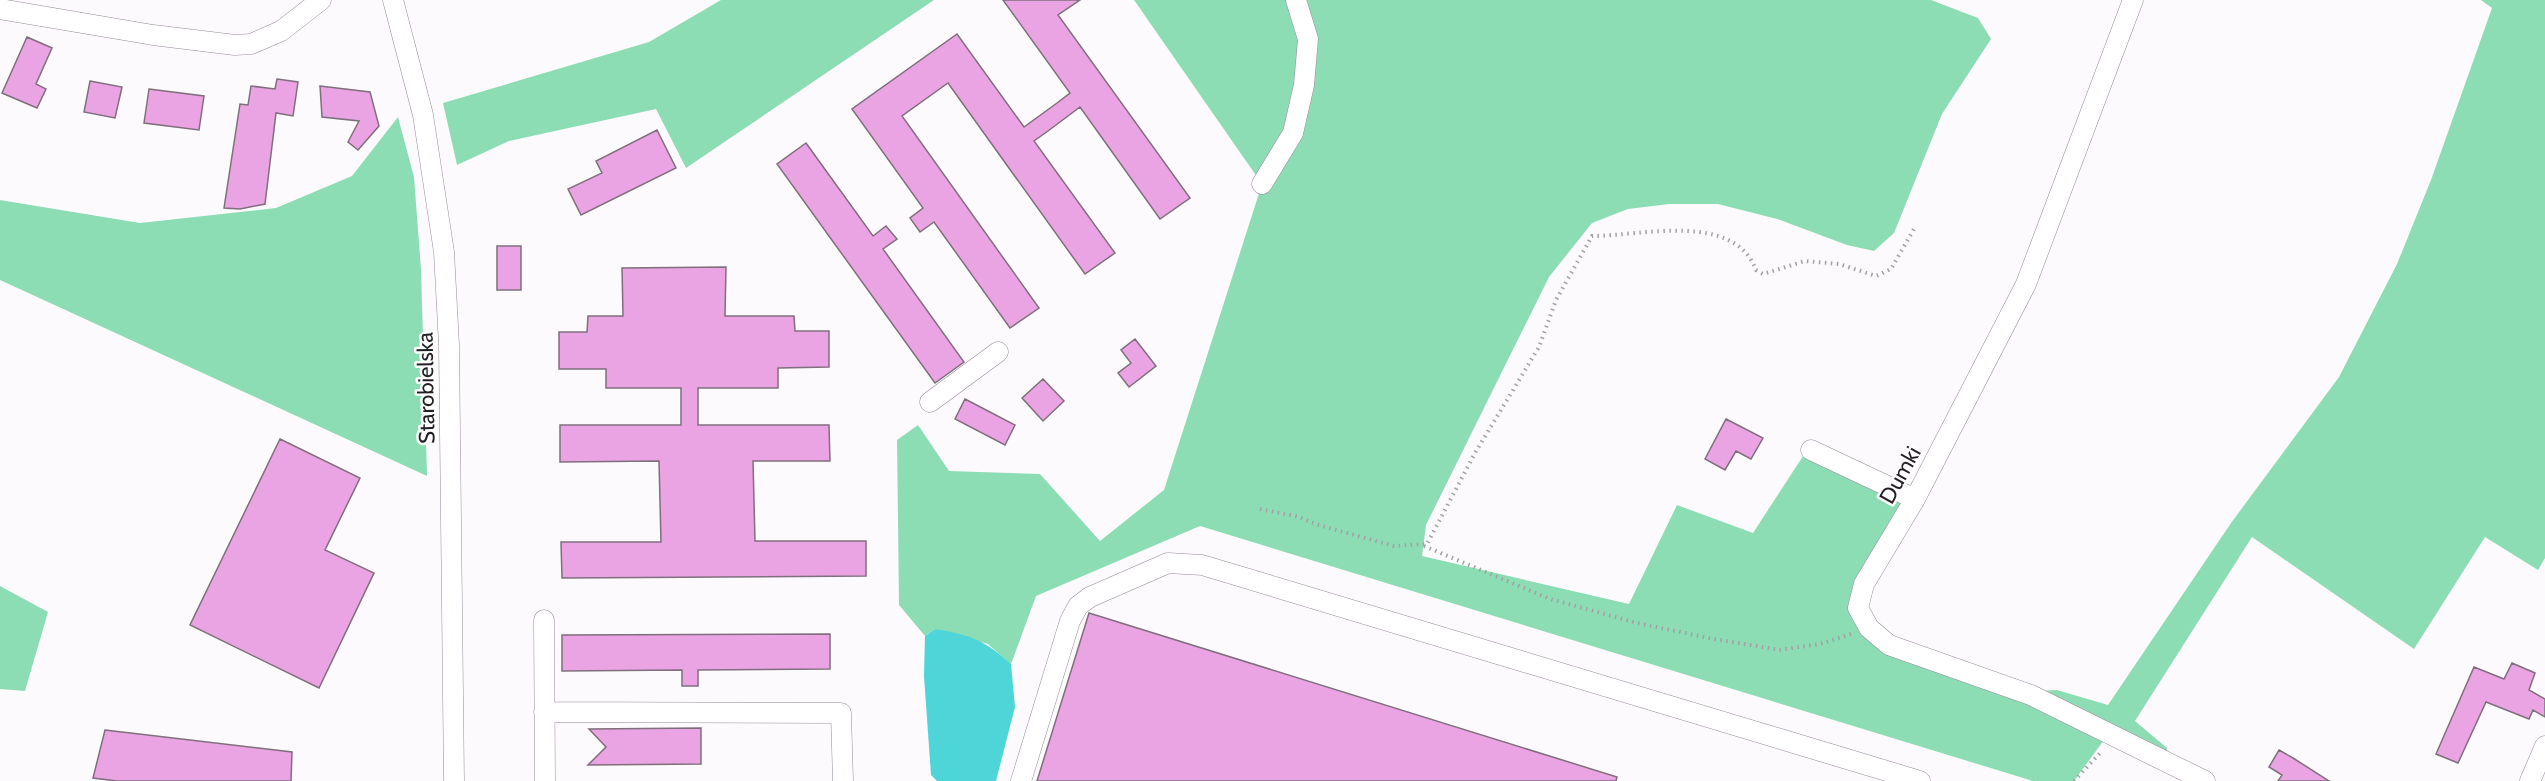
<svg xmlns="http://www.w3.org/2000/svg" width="2545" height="781" font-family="Cabin,sans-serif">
  <rect width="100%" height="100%" fill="#fcfafd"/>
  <path fill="#8dddb4" d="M721,0H934L686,168L656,109L509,141L457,165L443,103L649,42Z
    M1134,0H1931L1978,18L1991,39L1942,114L1894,233L1874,251L1847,245L1777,219L1718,204H1669L1628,209L1592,223L1549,277L1426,525L1422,556L1629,604L1677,505L1753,533L1805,453L1904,499L1857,620L2027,699L2104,740L2074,781H2033L1200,526L1036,596L1011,664L988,644L935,629L925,636L899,605L897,440L918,425L949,471L1040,474L1100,541L1164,490L1262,184Z
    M2481,0H2545V558L2538,570L2485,537L2414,649L2252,537L2135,721L2167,748L2168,757L2038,691L2057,690L2108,705L2231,523L2339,377L2397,264L2431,180L2492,8Z
    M398,117L414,177L421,269L427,476L0,280V200L140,223L276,208L352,176Z
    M0,586L48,612L25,691L0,689Z"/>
  <path fill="#4dd5d7" d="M935,629C971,635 984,640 1011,664L1015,707L996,781H937L931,775L924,676L925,636Z"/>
  <path fill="#eba4e3" stroke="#7f6f7d" stroke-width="1.5" d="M1003,0H1080L1058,15L1190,198L1160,219L1080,107L1048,131L1034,141L1115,253L1085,274L948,83L902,116L1039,308L1010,328L934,222L920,232L910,218L923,208L852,109L957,34L1024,127L1057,103L1070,93Z
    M27,37L52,48L36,84L46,89L37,108L2,93Z
    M277,79L298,82L293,116L276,113L265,204L240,209L224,208L240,104L248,105L251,86L275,89Z
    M90,81L122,87L115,118L84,112Z
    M320,86L370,92L379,126L358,150L348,142L359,121L322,117Z
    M149,89L204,96L199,130L144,123Z
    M657,130L676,168L581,215L568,189L602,173L596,161Z
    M806,143L873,236L886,226L897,239L883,249L964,362L935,383L777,164Z
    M497,246H521V290H497Z
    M726,267L725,316H794L795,331H829V367L778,368V388H698V425H829L830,461H753L755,541H866V576L562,578L561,542H661L659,461L560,462V425H681V388H606V369H559V332H587L588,316H623L622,268Z
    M1135,339L1156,366L1129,387L1118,373L1131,363L1121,350Z
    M1043,379L1064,401L1043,421L1022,398Z
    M965,399L1015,425L1005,445L955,419Z
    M1726,419L1763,438L1751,459L1736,451L1725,470L1705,459Z
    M280,439L360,478L325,550L374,573L319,688L190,625Z
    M1089,613L1617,777L1616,781H1037Z
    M830,634V669L698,670V686H682V670L562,671V635Z
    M2512,663L2535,673L2529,690L2545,699V717L2533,710L2529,719L2486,702L2458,763L2436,754L2474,667L2504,679Z
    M701,728V764L588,765L606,747L589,729Z
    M105,730L292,752L291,781H117L93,778Z
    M2279,750L2293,758L2329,781H2278L2282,775L2269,767Z"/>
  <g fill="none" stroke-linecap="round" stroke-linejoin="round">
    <g stroke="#978a9a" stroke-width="21">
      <path id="minor" d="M393,0L423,115L444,252L449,345L454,781
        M2133,0L2026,284L1915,499L1864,584L1858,608L1869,628L1889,645L2031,695L2205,781
        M0,9L153,35L235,45L251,44L281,31L321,0
        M1262,184L1293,133L1304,85L1308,39L1296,0
        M930,402L998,352
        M1811,450L1915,499
        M544,620L545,781
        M544,712L841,713L843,781
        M1021,781L1070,621L1078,606L1090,597L1168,563L1202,565L1920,781
        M2530,781L2545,746"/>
    </g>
    <path stroke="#a3a0a4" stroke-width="4" stroke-dasharray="1.5 4.5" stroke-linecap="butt" d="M1260,509L1299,517L1315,524L1394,546L1427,544L1475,453L1539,347L1556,300L1592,236C1641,236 1734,211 1756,270L1763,274L1805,261L1839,264L1876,276L1891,269L1914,229
      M1424,546L1550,599L1637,623L1714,639L1779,650L1820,644L1854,633
      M2074,781L2102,751"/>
    <use href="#minor" stroke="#fff" stroke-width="20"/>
  </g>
  <g text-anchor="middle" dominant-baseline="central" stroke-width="5" stroke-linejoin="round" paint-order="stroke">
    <g font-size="22" fill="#241f25" stroke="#fff">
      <text transform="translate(426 388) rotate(-91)">Starobielska</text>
      <text transform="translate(1900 475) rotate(-61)">Dumki</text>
    </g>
  </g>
</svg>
